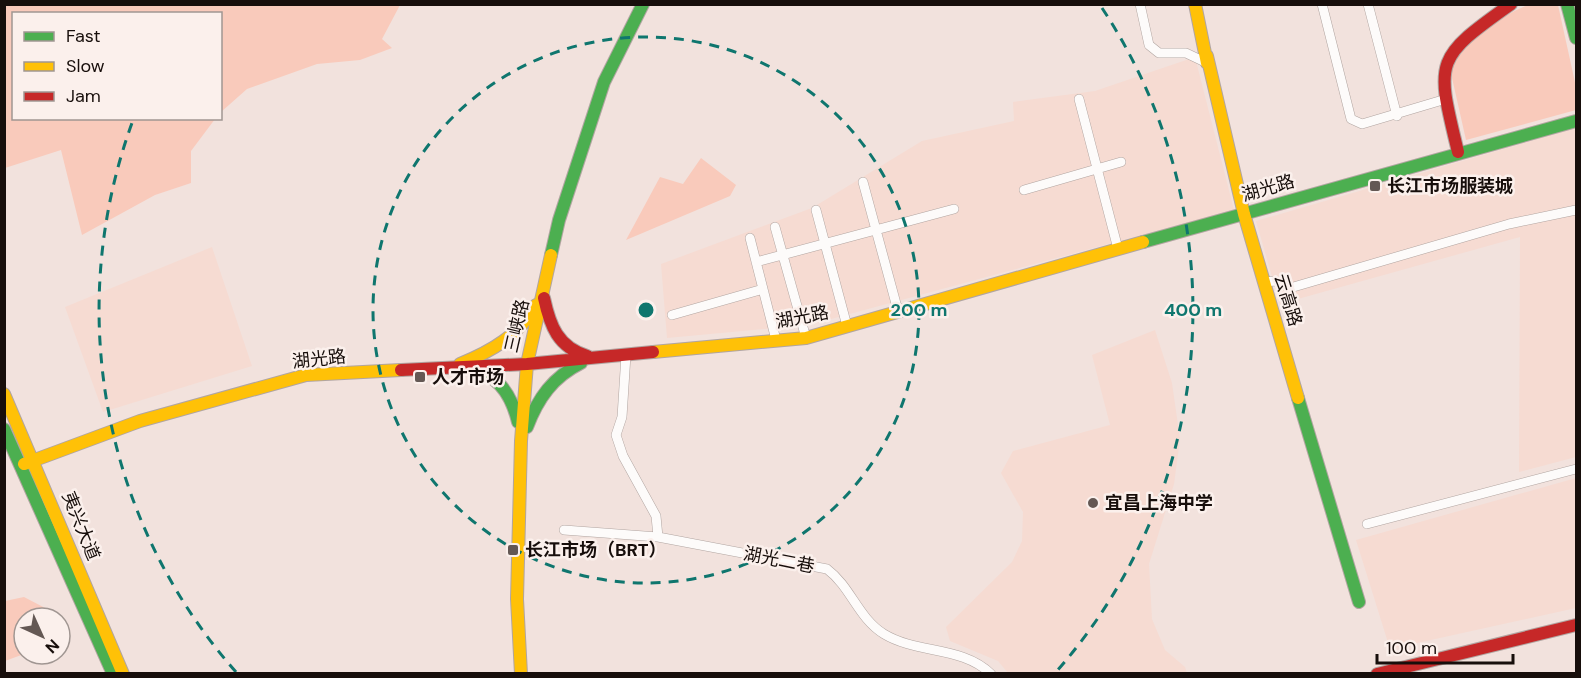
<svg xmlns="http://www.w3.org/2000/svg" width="1581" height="678" font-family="'DM Sans','Noto Sans SC',sans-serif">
  <rect width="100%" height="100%" fill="#f2e2dd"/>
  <path fill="#f6dbd2" d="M1195,57L1234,210L809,325L667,338L661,264L812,208L922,141L1014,121L1013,102L1095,91Z
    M1576,128V457L1519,472L1520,237L1280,304L1256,221Z
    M212,247L252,366L103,412L65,307Z
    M1155,330L1172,383L1180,439L1174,484L1149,564L1152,619L1165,650L1185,667L1187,673H1008L998,661L950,641L946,627L1012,562L1022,541L1023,512L1001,473L1013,451L1110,425L1092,355Z
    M1576,478V608L1390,649L1356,540Z"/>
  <path fill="#f9cabb" d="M5,4H400V5L382,39L392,48L360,60L317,64L247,89L221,112L220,14H14V118L215,119L191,151V183L155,195L82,235L61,150L5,168Z
    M1528,5H1558L1576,87V110L1466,140L1450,69C1467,41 1498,17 1528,5Z
    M701,158L736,185L730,196L626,240L660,177L683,184Z
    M24,597L49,610L48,618H24V654L5,661V601Z"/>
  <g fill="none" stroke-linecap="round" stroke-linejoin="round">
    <g stroke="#b1a5a1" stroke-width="10">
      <path id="street" d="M1140,4L1149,45L1159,53H1186L1207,63
        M1322,4L1351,119L1362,124L1446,99
        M1368,4L1397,116
        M1079,99L1118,249
        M863,182L898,311
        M1024,190L1121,162
        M816,210L847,326
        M775,227L806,338
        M750,238L776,340
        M756,262L954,209
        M1264,282L1276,281L1290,288L1509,224L1576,210
        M672,315L763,289
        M626,355L622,417L616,435L623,456L656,516L658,537
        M1367,524L1576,469
        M564,530L658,537L827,569C851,587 858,618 884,634C917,654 963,646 991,674"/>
    </g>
    <g stroke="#b1a5a1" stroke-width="14">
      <path id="fast" d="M1567,4L1576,38
        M1143,242L1576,121
        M551,255L559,220L604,82L643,4
        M473,370C500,375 512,397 518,422
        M1298,398L1359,602
        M527,427C538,398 553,377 581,363
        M4,429L113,674"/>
    </g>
    <g stroke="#b1a5a1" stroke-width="14">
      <path id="slow" d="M1195,4L1207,63
        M1207,56L1244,214L1298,398
        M653,352L806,338L1143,242
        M460,364C492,351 518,336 536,305
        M4,394L123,674
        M24,464L140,421L306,375L401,370
        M521,674L517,599L521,441L527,364L551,255"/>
    </g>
    <g stroke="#b1a5a1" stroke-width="14">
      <path id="jam" d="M1458,152C1436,61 1433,59 1511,4
        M544,298C550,326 558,347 587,356
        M401,370L527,364L653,352
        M1377,674L1576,625"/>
    </g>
    <use href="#street" stroke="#fdfbfa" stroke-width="9"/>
    <use href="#fast" stroke="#4caf50" stroke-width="12"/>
    <use href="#slow" stroke="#ffc107" stroke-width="12"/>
    <use href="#jam" stroke="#c62828" stroke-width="12"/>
  </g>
  <g fill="none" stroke="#0f766e" stroke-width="3" stroke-dasharray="10 8">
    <circle cx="646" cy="310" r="273"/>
    <path d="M236 672A547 547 0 0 1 132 123M1102 8A547 547 0 0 1 1056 672"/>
  </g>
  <g fill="#645854" stroke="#fbf0ec" stroke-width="2">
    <rect x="1369" y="180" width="12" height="12" rx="3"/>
    <rect x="414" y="371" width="12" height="12" rx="3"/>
    <circle cx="1093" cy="503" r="6"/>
    <rect x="507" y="544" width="12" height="12" rx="3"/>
  </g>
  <g text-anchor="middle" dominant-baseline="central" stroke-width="5" stroke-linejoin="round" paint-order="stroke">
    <g font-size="18" font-weight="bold" fill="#170e0b" stroke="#fbf0ec" text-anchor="start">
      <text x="1387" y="186">长江市场服装城</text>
      <text x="432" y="377">人才市场</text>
      <text x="1105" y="503">宜昌上海中学</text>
      <text x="525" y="550">长江市场（BRT）</text>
    </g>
    <g font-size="18" fill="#170e0b" stroke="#fbf0ec">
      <text transform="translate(1268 188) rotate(-16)">湖光路</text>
      <text transform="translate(1288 300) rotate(73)">云高路</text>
      <text transform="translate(802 317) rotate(-11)">湖光路</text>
      <text transform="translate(517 326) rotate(-77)">三峡路</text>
      <text transform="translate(319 359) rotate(-6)">湖光路</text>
      <text transform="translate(81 526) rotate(68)">夷兴大道</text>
      <text transform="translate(779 560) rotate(11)">湖光二巷</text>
    </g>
  </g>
  <circle cx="646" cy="310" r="9" fill="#0f766e" stroke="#fbf0ec" stroke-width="3"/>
  <g font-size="18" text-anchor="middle" font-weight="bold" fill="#0f766e" stroke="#fbf0ec" stroke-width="5" stroke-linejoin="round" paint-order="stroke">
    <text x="919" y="316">200 m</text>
    <text x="1193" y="316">400 m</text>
  </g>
  <rect width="1581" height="678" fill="none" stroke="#170e0b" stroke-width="12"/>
  <rect x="12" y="12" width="210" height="108" fill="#fbf0ec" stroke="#a09692" stroke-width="1.5"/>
  <rect x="24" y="32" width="30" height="9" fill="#4caf50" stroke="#a09692" stroke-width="1.5"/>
  <text x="66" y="42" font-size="18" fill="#170e0b">Fast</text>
  <rect x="24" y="62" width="30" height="9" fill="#ffc107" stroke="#a09692" stroke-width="1.5"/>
  <text x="66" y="72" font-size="18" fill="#170e0b">Slow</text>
  <rect x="24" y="92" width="30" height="9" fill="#c62828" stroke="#a09692" stroke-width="1.5"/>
  <text x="66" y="102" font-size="18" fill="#170e0b">Jam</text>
  <g transform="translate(42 636) rotate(135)"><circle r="28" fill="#fbf0ec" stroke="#a09692" stroke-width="1.5"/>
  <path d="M0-4.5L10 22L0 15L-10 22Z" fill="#645854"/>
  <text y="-9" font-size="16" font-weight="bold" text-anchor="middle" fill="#170e0b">N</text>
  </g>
  <path d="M1377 654v9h136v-9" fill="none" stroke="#170e0b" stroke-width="3"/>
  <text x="1386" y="654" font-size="18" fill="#170e0b" stroke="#fbf0ec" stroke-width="4.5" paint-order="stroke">100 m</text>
</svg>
